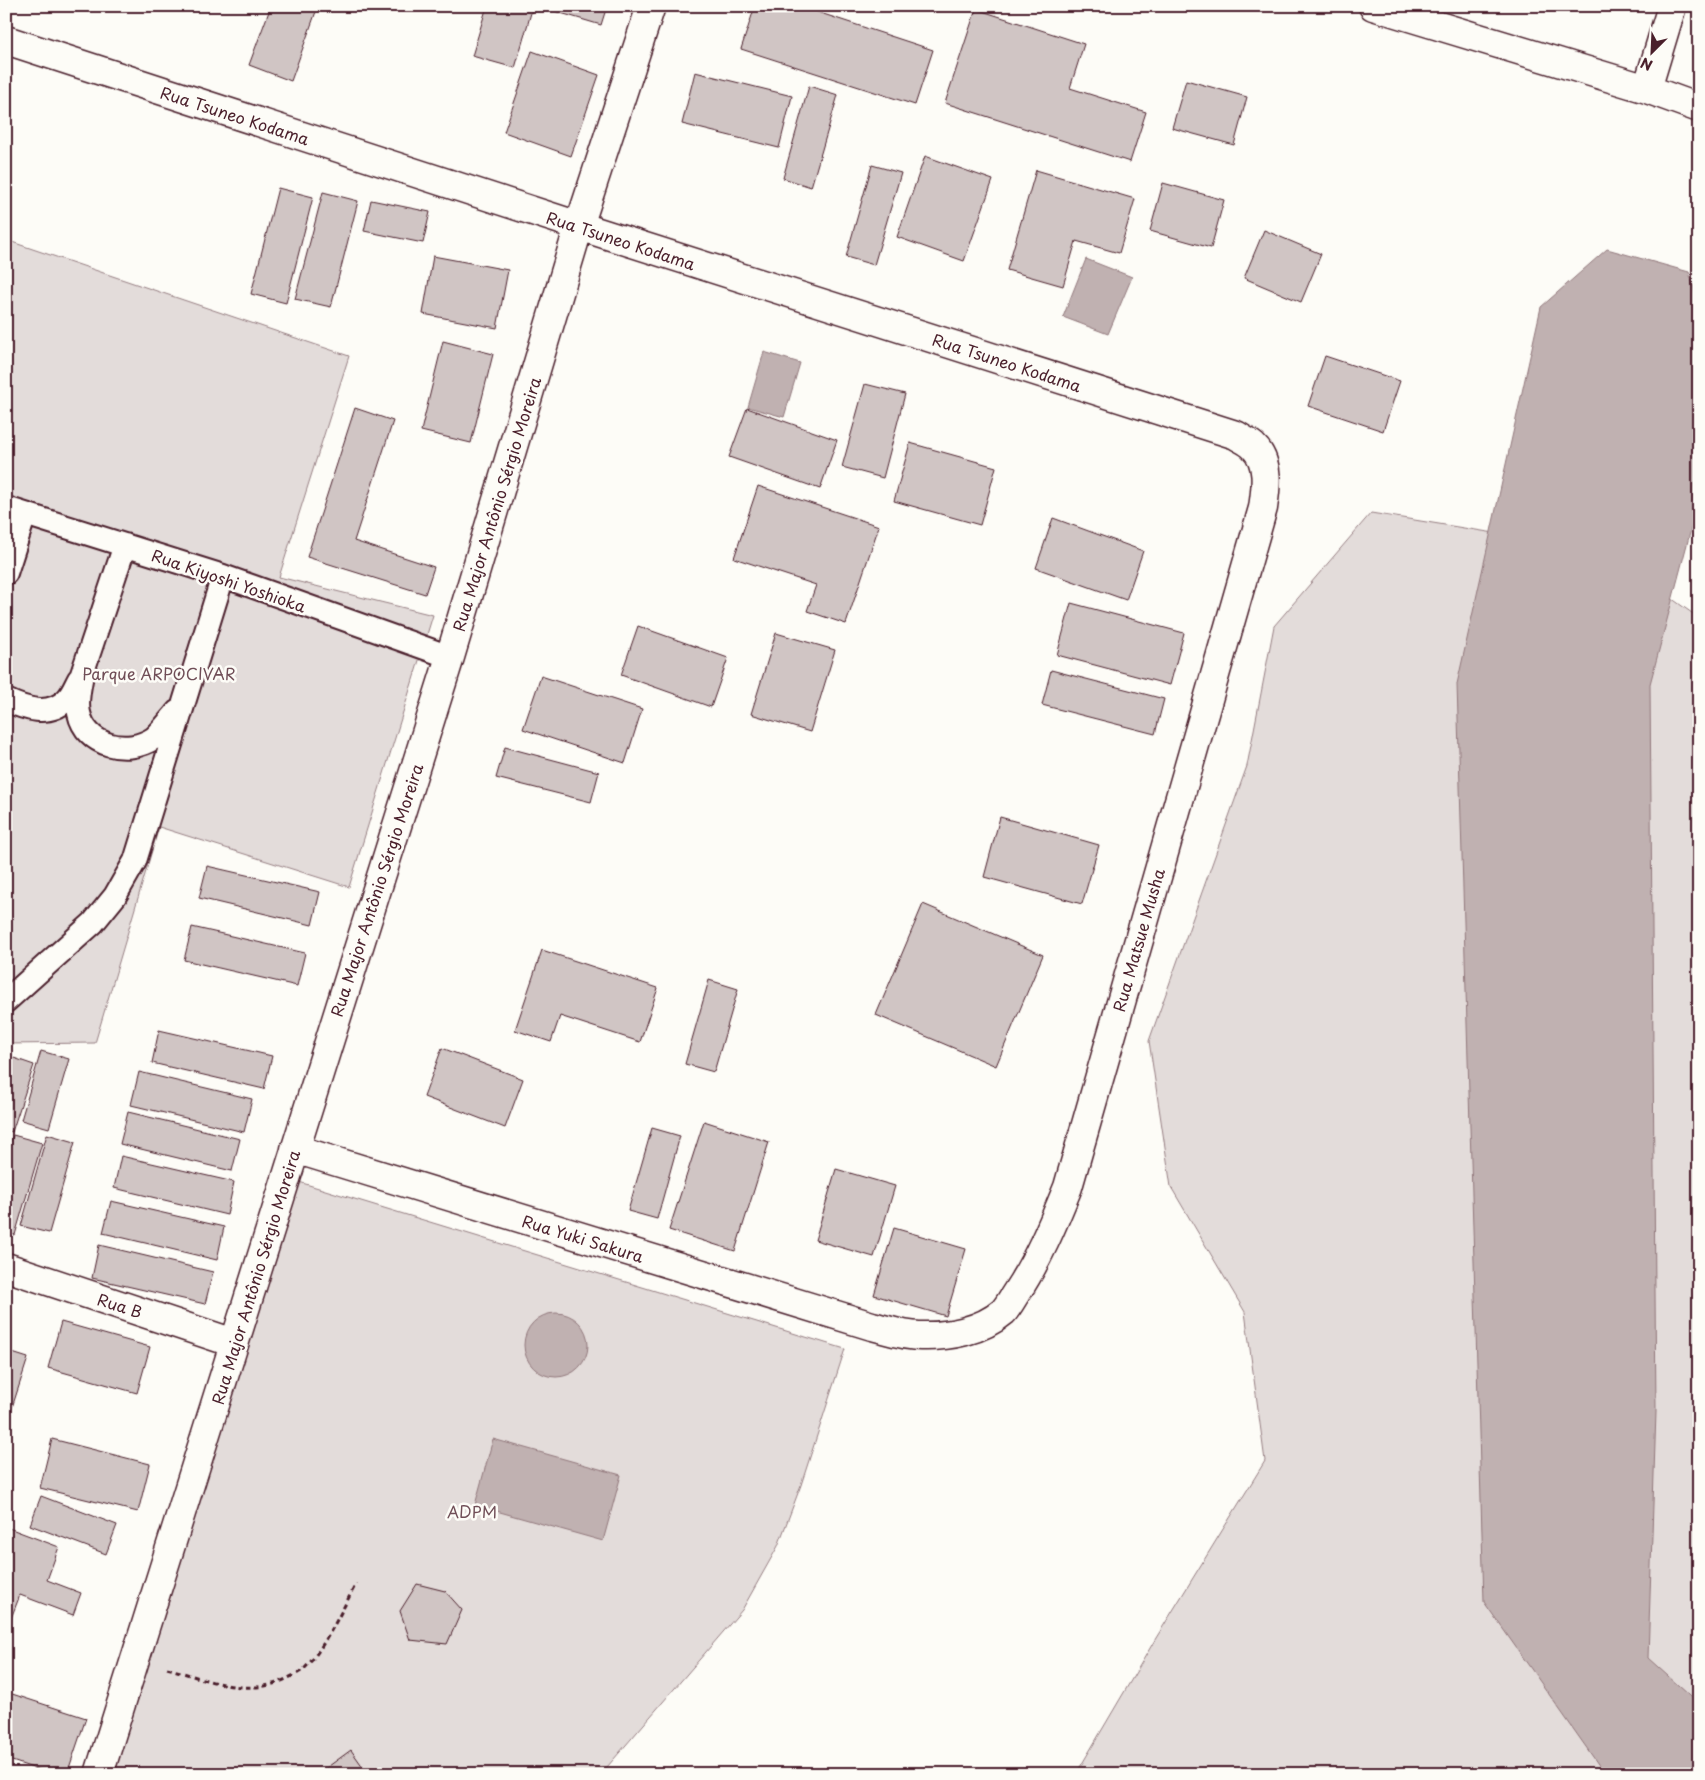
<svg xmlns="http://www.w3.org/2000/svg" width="1705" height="1780" font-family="'Playpen Sans',sans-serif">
  <rect width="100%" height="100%" fill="#fdfcf7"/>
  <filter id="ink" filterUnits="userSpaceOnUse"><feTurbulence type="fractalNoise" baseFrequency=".02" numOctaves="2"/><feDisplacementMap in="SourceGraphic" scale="10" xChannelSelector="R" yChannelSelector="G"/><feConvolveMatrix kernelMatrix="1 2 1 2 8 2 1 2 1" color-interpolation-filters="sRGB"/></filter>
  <g filter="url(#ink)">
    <path fill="#e3dcda" stroke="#967e82" d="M6,240L349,356L279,577L433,615L349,887L159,827L95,1043L6,1044Z
      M1371,513L1513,536L1654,586L1699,618V1774H1076L1156,1638L1265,1461L1245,1312L1171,1187L1149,1041L1247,766L1274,626Z
      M299,1182L845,1349L801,1485L778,1546L742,1610L601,1774H112Z"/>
    <path fill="#c0b1b1" stroke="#91777b" d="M1607,249L1689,272L1699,305V499L1650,684L1656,1412L1648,1658L1699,1704V1774H1605L1484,1602L1457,684L1541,307Z
      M1086,259L1132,277L1108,334L1063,317Z
      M764,352L800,363L784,417L748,407Z
      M524 1345a32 32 0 1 1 64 0a32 32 0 1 1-64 0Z
      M493,1439L621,1475L603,1541L475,1505Z"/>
    <path fill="#d0c5c4" stroke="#4a1f2b" d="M271,6H318L291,81L249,65Z
      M487,6H533L515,68L472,56Z
      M537,6H607L601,25Z
      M755,6H799L933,50L915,105L741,49Z
      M976,9L1084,44L1070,88L1146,112L1130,162L945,103Z
      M532,51L599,75L571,156L504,132Z
      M695,72L792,96L779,148L682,124Z
      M1186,80L1247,97L1234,145L1172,128Z
      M809,86L838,95L811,187L783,178Z
      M925,156L993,180L964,261L897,237Z
      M872,165L901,173L874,265L846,257Z
      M1036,170L1135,199L1119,253L1076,241L1063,286L1007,270Z
      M1163,183L1224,200L1211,248L1150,231Z
      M278,188L313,197L286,303L251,294Z
      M323,192L358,201L331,307L295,299Z
      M371,200L430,212L423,243L364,231Z
      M1264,230L1321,254L1301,302L1244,278Z
      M433,256L508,270L497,328L423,314Z
      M443,341L493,354L471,443L421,431Z
      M1325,356L1400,381L1383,431L1308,406Z
      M865,384L905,394L883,478L842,467Z
      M355,408L393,421L354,541L434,567L425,594L307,557Z
      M747,408L837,440L820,489L729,457Z
      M910,443L996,467L980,525L894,501Z
      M758,486L879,526L846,624L807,611L816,585L734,558Z
      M1053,518L1143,551L1126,600L1036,568Z
      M1071,603L1184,633L1170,685L1057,655Z
      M638,626L728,658L711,707L621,675Z
      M776,633L835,650L810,732L751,714Z
      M1051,670L1164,699L1155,734L1042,705Z
      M541,676L642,709L625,763L523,729Z
      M505,747L599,772L591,802L496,778Z
      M1000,817L1099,845L1082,904L984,877Z
      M207,866L320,892L312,925L199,898Z
      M923,904L1043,955L996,1066L876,1015Z
      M192,927L305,953L297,986L184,960Z
      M542,950L658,988L640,1042L560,1016L551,1042L515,1030Z
      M709,980L738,989L714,1072L685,1064Z
      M159,1030L272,1056L264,1089L152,1063Z
      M442,1048L523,1079L505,1128L424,1097Z
      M41,1051L69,1059L49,1128L21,1120Z
      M8,1056L34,1065L12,1132L6,1130V1063Z
      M139,1072L252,1099L244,1132L131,1105Z
      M128,1112L240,1139L232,1171L120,1144Z
      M704,1121L769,1142L735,1251L669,1230Z
      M652,1128L680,1136L657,1219L628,1211Z
      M47,1134L75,1142L49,1233L21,1226Z
      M13,1135L42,1143L15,1235L6,1233V1158Z
      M121,1156L234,1182L227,1215L114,1188Z
      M836,1169L895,1186L874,1257L815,1240Z
      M111,1201L224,1227L217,1260L103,1233Z
      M894,1228L966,1249L946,1316L874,1295Z
      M99,1245L213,1272L205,1304L92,1278Z
      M61,1322L150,1347L137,1393L48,1368Z
      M6,1351L28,1358L6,1426Z
      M52,1439L150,1464L138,1512L40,1488Z
      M41,1496L117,1525L106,1554L30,1525Z
      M6,1527L59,1547L47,1580L81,1593L73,1615L20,1595L6,1631Z
      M417,1584L445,1591L462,1610L447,1644L410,1640L400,1611Z
      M6,1692L86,1718L67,1774H51L6,1759Z
      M351,1750L368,1774H318Z"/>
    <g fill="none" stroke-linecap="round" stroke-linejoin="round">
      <g stroke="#4a1f2b" stroke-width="26">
        <path id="service" d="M6,508L223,576L450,657
          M125,545L82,674C80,687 76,700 79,713C86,746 127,756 154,738C162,731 170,720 177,712
          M6,573L25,514
          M6,700C25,709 49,717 66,700C72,695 75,686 79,679
          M6,1001L93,923L115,896L135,861L223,576"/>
      </g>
      <g stroke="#4a1f2b" stroke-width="31">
        <path id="minor" d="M1373,6L1647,89L1699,108
          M6,40L579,226L1236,435C1242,439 1249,442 1253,446C1270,462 1266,488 1263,508L1068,1187C1053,1224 1038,1260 1016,1293C1012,1299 1008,1307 1003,1312C981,1331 948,1337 920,1336C904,1336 888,1330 872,1326L295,1149
          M1647,89L1672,6
          M6,1267L234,1343
          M99,1774L450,657L579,226L651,6"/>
      </g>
      <path stroke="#4a1f2b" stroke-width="3" stroke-dasharray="5 4" stroke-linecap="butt" d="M167,1668C209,1680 250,1700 292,1676C296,1674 301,1672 305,1668C323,1650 343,1608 356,1584"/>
      <use href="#service" stroke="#fdfcf7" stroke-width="22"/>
      <use href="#minor" stroke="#fdfcf7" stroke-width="28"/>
    </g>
  </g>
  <g text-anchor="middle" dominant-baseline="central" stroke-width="5" stroke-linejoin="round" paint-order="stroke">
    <g font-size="16" fill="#4a1f2b" stroke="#fdfcf7">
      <text transform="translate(235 115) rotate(18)">Rua Tsuneo Kodama</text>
      <text transform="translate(621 240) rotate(18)">Rua Tsuneo Kodama</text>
      <text transform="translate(1007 362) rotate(18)">Rua Tsuneo Kodama</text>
      <text transform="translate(496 504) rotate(-73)">Rua Major Antônio Sérgio Moreira</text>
      <text transform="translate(229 580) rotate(19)">Rua Kiyoshi Yoshioka</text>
      <text transform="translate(376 890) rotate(-72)">Rua Major Antônio Sérgio Moreira</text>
      <text transform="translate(1138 940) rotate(-74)">Rua Matsue Musha</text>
      <text transform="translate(583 1238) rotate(17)">Rua Yuki Sakura</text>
      <text transform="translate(255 1277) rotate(-73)">Rua Major Antônio Sérgio Moreira</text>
      <text transform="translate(120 1305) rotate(18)">Rua B</text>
    </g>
    <g font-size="16" fill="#704e57" stroke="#fdfcf7">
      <text x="159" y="673">Parque ARPOCIVAR</text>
      <text x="472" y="1511">ADPM</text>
    </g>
  </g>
  <rect width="1705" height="1780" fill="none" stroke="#fdfcf7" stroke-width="25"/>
  <rect x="12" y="12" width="1680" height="1755" fill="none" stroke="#4a1f2b" stroke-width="2" filter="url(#ink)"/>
  <g transform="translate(1652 52) rotate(204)" stroke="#fdfcf7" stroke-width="4" paint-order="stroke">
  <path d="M0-4L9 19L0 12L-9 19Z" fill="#4a1f2b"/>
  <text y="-8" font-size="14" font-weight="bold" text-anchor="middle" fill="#4a1f2b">N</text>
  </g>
</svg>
